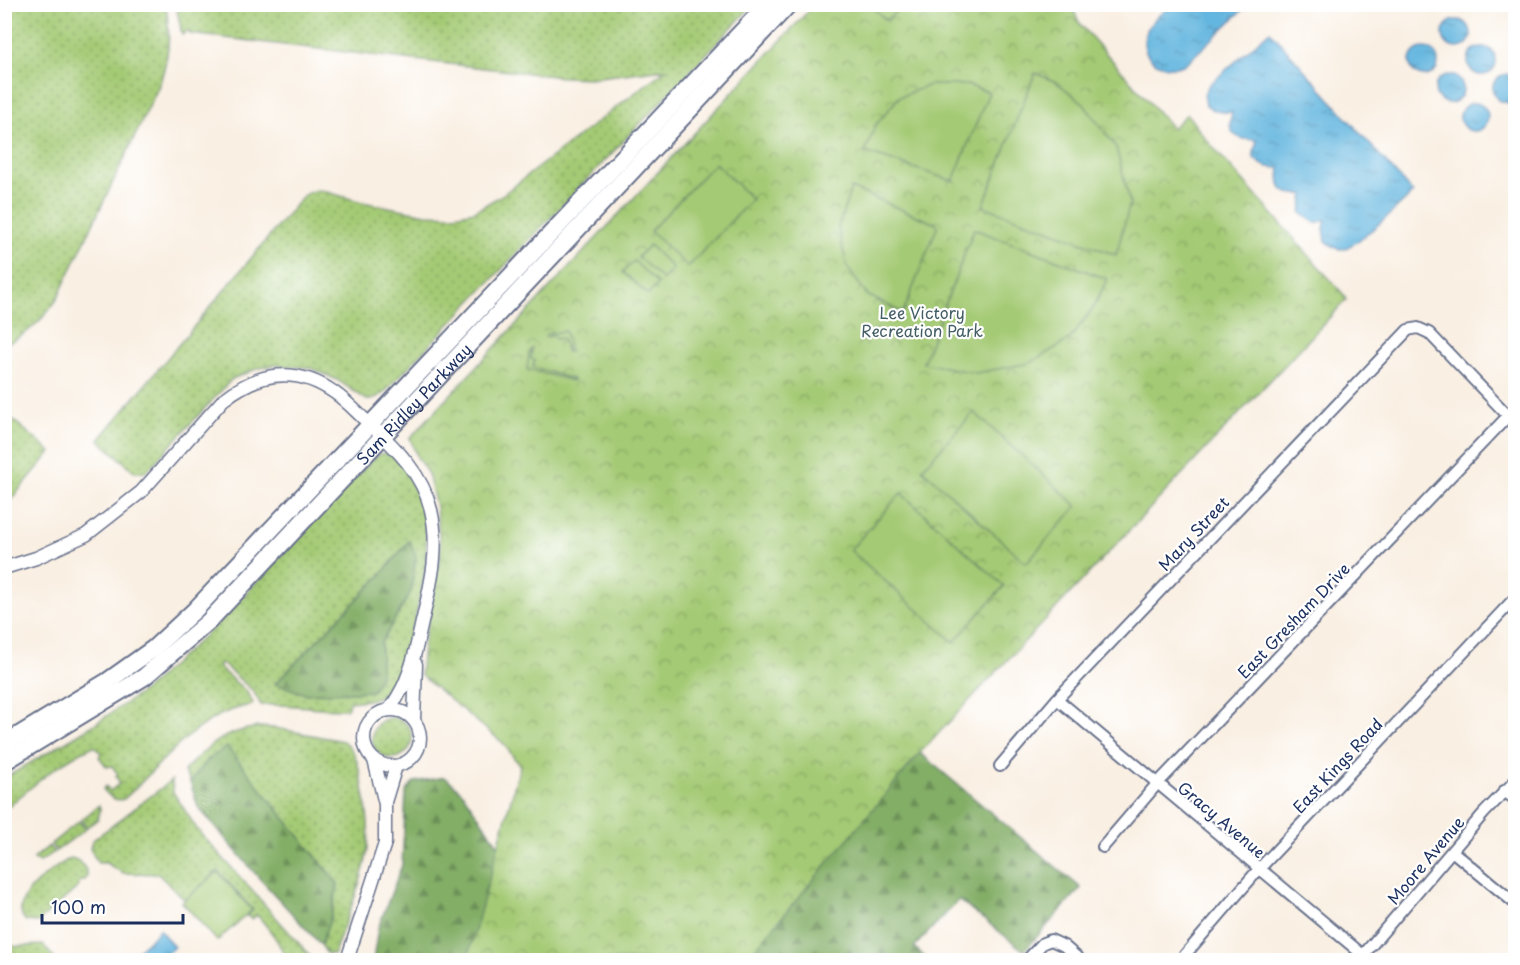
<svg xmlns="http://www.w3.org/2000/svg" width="1520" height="965" font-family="'Playpen Sans',sans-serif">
  <defs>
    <pattern id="grass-dots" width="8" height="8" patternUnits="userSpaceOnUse" patternTransform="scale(1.5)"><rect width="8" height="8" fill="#a4ca74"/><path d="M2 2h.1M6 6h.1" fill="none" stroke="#85a462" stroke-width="1.8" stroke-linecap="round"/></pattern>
    <pattern id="forest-firs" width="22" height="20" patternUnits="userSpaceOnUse" patternTransform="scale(1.5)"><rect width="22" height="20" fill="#83ae66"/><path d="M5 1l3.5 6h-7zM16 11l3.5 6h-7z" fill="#6a8e57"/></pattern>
    <pattern id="park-crowns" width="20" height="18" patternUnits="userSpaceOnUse" patternTransform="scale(1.5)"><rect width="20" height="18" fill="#a4ca74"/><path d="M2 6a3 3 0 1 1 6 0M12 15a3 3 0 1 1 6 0" fill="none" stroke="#85a462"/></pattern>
    <pattern id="water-ripples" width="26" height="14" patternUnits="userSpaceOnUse" patternTransform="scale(1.5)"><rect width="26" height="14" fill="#64b6df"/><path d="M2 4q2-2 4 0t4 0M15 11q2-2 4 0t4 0" fill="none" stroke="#5294b8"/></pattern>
  </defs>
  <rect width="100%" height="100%" fill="#fff"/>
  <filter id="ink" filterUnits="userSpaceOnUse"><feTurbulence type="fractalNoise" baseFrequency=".0167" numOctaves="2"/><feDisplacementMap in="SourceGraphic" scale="12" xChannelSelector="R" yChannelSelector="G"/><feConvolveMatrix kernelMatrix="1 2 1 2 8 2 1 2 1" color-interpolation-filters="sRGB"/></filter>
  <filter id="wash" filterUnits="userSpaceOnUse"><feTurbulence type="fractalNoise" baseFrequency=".008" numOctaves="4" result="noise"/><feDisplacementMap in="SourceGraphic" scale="24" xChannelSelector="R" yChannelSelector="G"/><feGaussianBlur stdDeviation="1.35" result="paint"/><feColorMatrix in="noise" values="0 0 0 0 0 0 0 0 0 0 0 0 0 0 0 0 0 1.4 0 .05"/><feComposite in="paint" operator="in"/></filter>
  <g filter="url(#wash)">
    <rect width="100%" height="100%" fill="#f9efe2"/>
    <path fill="url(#grass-dots)" stroke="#607c69" stroke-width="1.5" d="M5,4L166,5C171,36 169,58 158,88L56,301C41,321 29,334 5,344Z
      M176,5V4L753,5L383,394L372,400H367L337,380L311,368L274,365L256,369L232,379L147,471L135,472L99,440L303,196L309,192L320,190L362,202L426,214L454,215L475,211L502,195L666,69L591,78L562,77L190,34L189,30L182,35Z
      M5,413L51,452L5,507Z
      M386,453C399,459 404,468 410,480C448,546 410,619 399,686H391C381,701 366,700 349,702L348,707L346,709C317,710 289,703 261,705L253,691L221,663L218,667L246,691L253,703L252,705C195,714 164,763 124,799C114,802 109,796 103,789L106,786L110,791L120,783L116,777L118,774L112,766L107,767L99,757L101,753L94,746C61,760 33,786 5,809V778L90,727L145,690L215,626L371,461L380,454Z
      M372 738a20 20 0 1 1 40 0a20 20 0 1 1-40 0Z
      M258,727L275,728L343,741C357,751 358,766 362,782C366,803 370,825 368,847C365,877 344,923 334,954H327L321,945L331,916L338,884L209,759L190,782L184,771C209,745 221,733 258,727Z
      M172,780L173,792L197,829L314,960H286C280,942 270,930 257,915L252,919L247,916L253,910L218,871L185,900L158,874L123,873L106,863H98L90,849L92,841Z
      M99,805L100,809L98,819L87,827L81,820Z
      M79,821L86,829L56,851L51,844Z
      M49,846L54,852L40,862L33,859Z
      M71,858C80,860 87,867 87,877L84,881H80L77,888L38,922L26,921C5,901 54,867 71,858Z
      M43,945L56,960H5V947Z"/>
    <path fill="url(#forest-firs)" stroke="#4f6e62" stroke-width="1.5" d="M409,541L416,556L411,592L381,643V674L372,691L306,694L275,684L380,576Z
      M227,747L338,884L331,916L321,945L259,878L198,807L190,782L209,759Z
      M920,753L1081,888L1024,951L959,900L914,947L928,960H373L378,928L402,865L406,792L414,782L445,777L462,792L498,845Z"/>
    <path fill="url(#park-crowns)" stroke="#607c69" stroke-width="1.5" d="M814,5H1071L1080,24L1172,128L1187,114L1204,137L1344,295L1346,300L920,753L746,960H467L520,766L503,743L420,675L423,646L441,553L436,507L428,474L417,457L410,438Z"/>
    <path fill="#a4ca74" stroke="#607c69" stroke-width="1.5" d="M870,5H904L886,20Z
      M1035,73L1056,82L1082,102L1116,147L1130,203L1116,255L983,206Z
      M929,85H967L989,92L953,181L865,152L875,126L899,97Z
      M715,163L752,199L688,267L650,231Z
      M851,188L938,225L903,313L867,295L847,267L838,228Z
      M974,229L1107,279L1094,307L1069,340L1030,363L976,373L923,363Z
      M649,245L673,268L663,280L638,257Z
      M634,261L658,284L648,295L623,272Z
      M565,331L570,351L567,352L562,338L555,339L554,336L545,337L547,334Z
      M532,349L531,359L535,360L533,367L573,379V381L527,369L529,353Z
      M974,412L1077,506L1026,563L922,469Z
      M901,493L1004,586L954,642L850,550Z
      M218,872L252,910L217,941L182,902Z"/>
    <path fill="url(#water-ripples)" stroke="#40729e" stroke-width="1.5" d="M1172,5V4L1247,5C1241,12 1189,62 1183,65C1164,73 1139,58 1145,36C1148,22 1162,13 1172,5Z
      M1443 34a14 14 0 1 1 28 0a14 14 0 1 1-28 0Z
      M1270,31L1413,193C1400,205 1356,248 1342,249C1335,249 1331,245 1326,241L1324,228L1326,220L1315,223L1301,213L1304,194C1282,196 1277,189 1280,168C1267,168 1262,166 1253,157L1257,140C1235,140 1226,134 1232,112C1221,113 1215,112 1206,105L1204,94L1209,85Z
      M1468 61a14 14 0 1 1 28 0a14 14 0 1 1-28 0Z
      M1410 62a14 14 0 1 1 28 0a14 14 0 1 1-28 0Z
      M1508,74L1515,77V99L1507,103L1498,100C1488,89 1493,75 1508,74Z
      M1435 89a14 14 0 1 1 28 0a14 14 0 1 1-28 0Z
      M1460 117a14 14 0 1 1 28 0a14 14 0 1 1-28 0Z
      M159,929L174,947L159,960H141L134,954L156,934Z"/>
  </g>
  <g filter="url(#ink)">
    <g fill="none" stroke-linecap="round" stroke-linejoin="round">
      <g stroke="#69728c" stroke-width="14">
        <path id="minor" d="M1057,699L1369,960
          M1000,766L1057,699L1408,330L1418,328L1429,333L1516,424
          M1504,791L1516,800
          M1103,847L1157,784L1508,416
          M1452,851L1516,904
          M1184,956L1259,869L1516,597
          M1027,960L1043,943L1051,940L1064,946L1080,960
          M1359,960L1484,813L1516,780"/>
      </g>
      <g stroke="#69728c" stroke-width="15">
        <path id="tertiary" d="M4,568L36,558L86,535L141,492L223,400C258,372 296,365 335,393C348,402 359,415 372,426C397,449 423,475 431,510C440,548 431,584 422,622C417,644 413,666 403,687C399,695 394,703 389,710
          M364 738a28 28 0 1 1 56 0a28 28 0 1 1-56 0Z
          M414,720L416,664
          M385,802L396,766
          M347,960L385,843V804L374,760"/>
      </g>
      <g stroke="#69728c" stroke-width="20">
        <g id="primary">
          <path d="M4,744L108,681L153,649L195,610L768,4"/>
          <path id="s1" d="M4,762L144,677L209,621L789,4"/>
        </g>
      </g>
      <use href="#minor" stroke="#fff" stroke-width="10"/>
      <use href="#tertiary" stroke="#fff" stroke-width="12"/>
      <use href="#primary" stroke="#fff" stroke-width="16"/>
    </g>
  </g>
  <g text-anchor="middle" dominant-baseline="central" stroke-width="4.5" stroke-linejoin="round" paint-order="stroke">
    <g font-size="16" fill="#445e65" stroke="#fff">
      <text x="922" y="312">Lee Victory<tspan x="922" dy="18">Recreation Park</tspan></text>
    </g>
    <g font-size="16" fill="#1b2f5e" stroke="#fff">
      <text stroke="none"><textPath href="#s1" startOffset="548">Sam Ridley Parkway</textPath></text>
      <text transform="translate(1193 533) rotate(-47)">Mary Street</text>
      <text transform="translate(1293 620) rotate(-46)">East Gresham Drive</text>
      <text transform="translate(1337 765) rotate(-47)">East Kings Road</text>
      <text transform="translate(1222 819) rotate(40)">Gracy Avenue</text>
      <text transform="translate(1425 860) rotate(-50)">Moore Avenue</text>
    </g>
  </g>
  <rect width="1520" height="965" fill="none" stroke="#fff" stroke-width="24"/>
  <path d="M42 914v9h141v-9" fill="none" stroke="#1b2f5e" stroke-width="3"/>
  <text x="51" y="914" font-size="18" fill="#1b2f5e" stroke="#ffffff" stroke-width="4.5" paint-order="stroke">100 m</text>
</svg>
